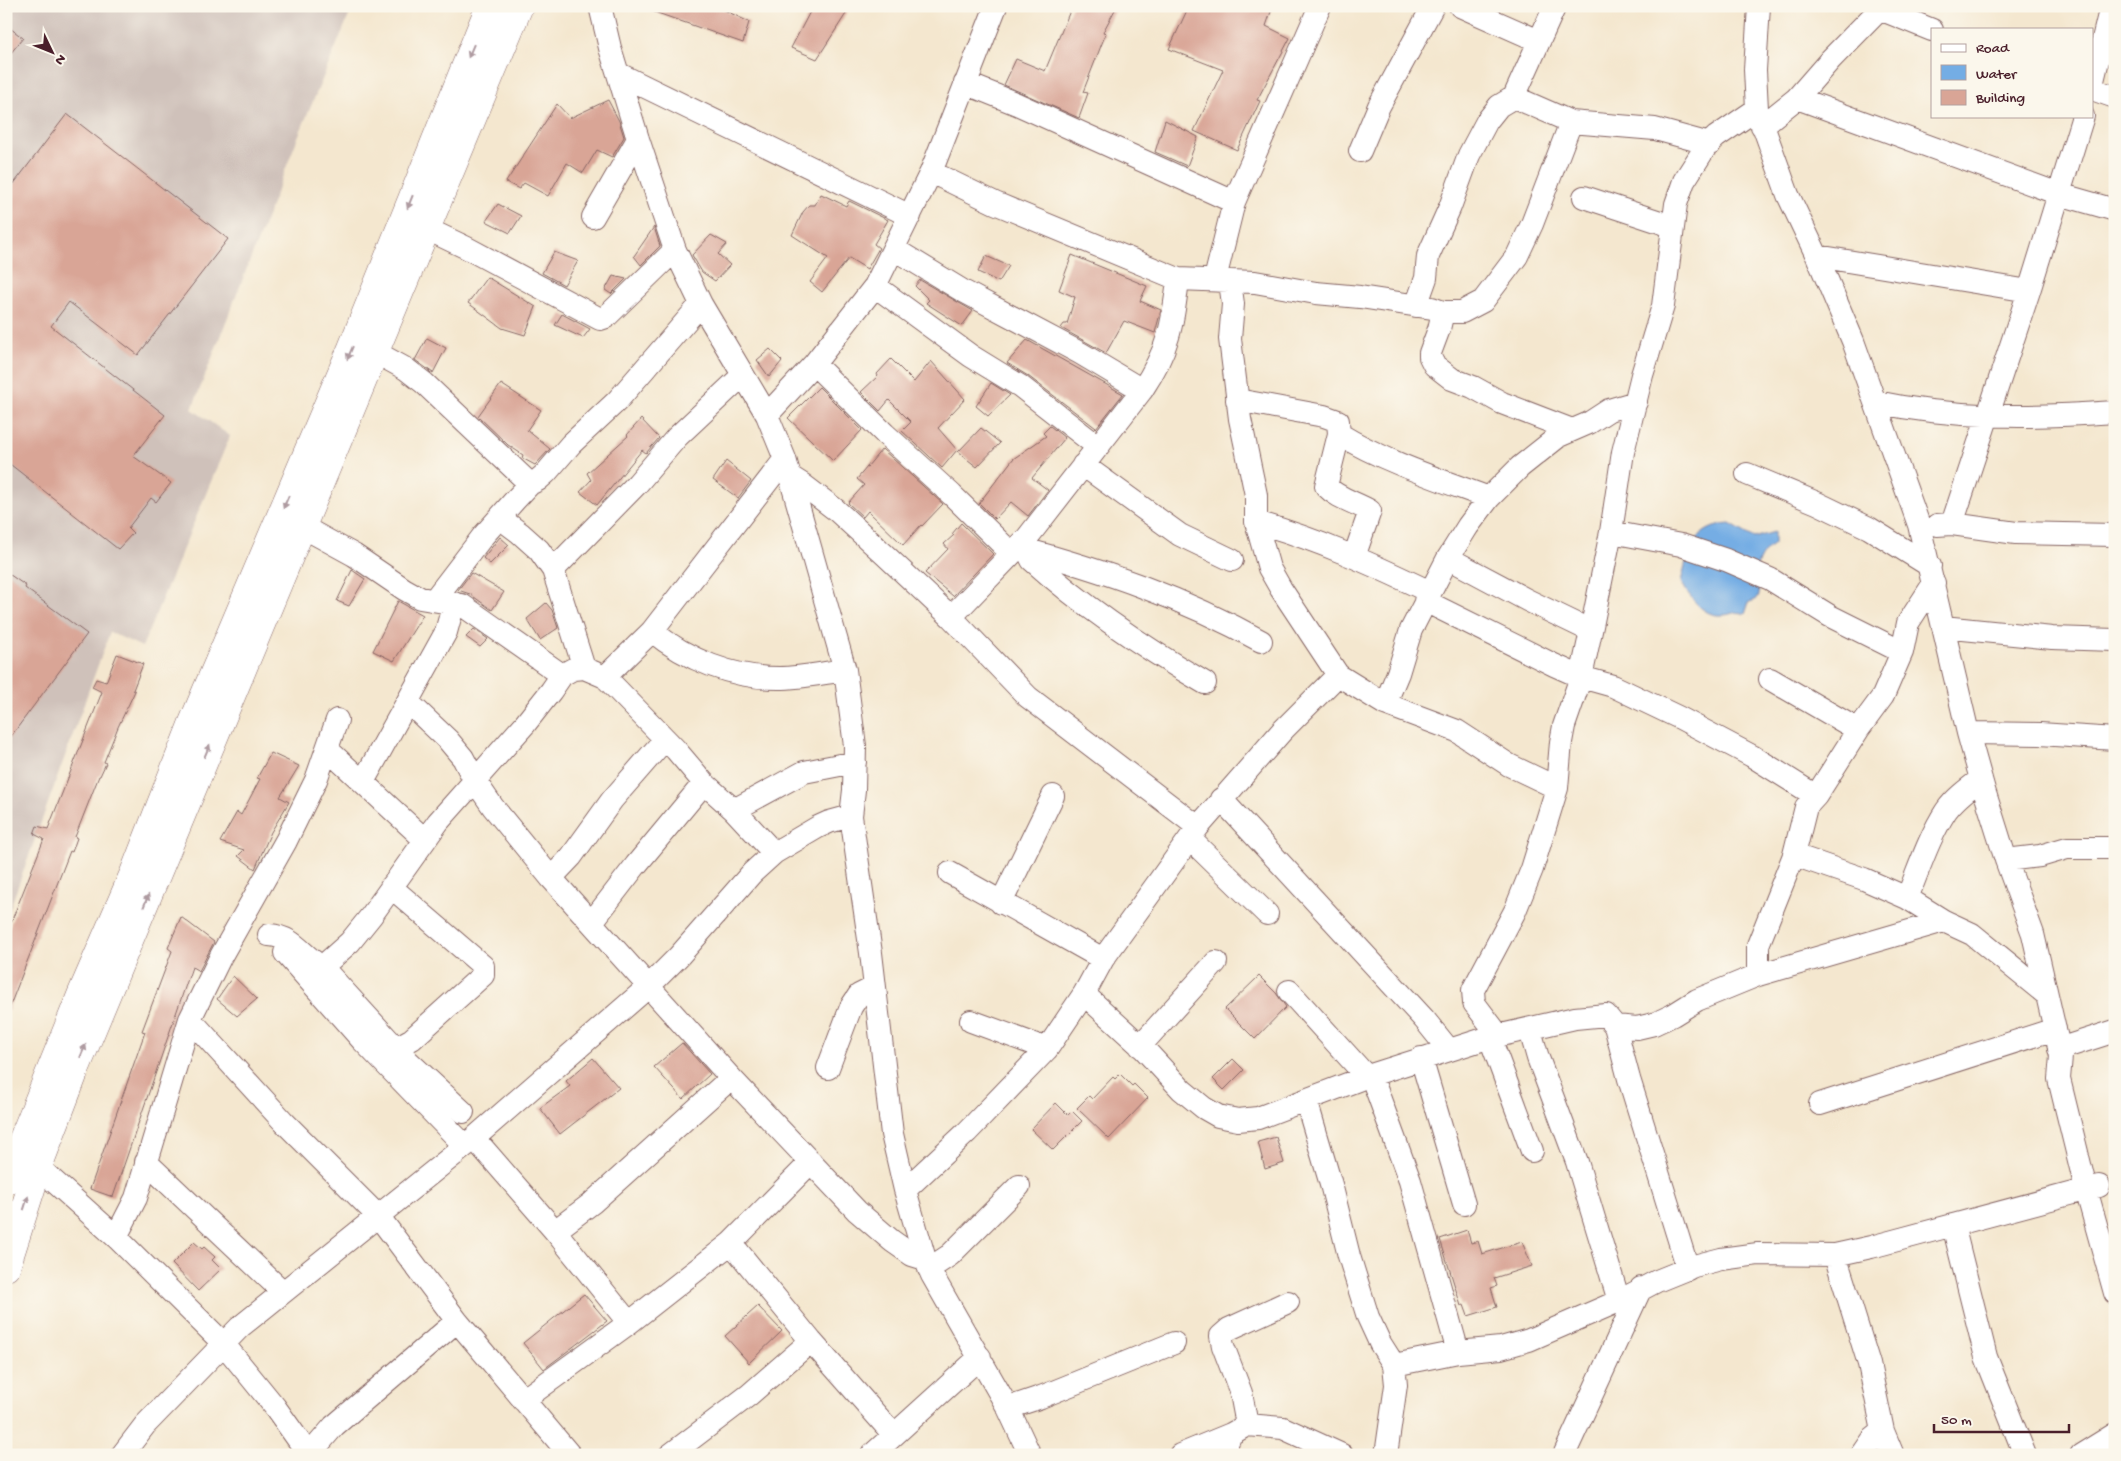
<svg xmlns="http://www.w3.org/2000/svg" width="2121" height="1461" font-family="'Gochi Hand',sans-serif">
  <rect width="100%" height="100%" fill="#fbf7ec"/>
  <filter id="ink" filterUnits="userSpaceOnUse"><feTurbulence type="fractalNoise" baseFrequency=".02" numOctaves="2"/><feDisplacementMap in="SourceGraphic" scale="10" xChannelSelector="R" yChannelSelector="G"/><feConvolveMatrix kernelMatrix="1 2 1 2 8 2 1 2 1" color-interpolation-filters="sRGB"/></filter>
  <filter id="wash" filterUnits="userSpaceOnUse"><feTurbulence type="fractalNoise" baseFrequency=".0096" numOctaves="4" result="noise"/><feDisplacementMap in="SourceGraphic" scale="20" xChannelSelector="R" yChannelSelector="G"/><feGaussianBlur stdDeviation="1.12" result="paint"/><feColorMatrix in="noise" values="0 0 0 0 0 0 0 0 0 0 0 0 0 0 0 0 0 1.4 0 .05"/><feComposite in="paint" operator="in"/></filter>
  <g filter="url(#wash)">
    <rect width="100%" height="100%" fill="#f4e7cf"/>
    <path fill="#cfc1ba" d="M6,6H353L298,137L192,409L230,436L142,647L110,632L6,919Z"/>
    <path fill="#74ade4" stroke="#5f6688" d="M1730,524L1754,538L1774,532V544C1763,551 1754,565 1756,579C1756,584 1760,590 1759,595C1758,600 1753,601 1749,602L1745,614C1733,610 1733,615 1722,615C1703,617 1690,597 1681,582C1688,551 1694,526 1730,524Z"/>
    <g id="blocks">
      <path fill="#d9a596" d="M647,6H716L749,22L743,43L646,9Z
        M813,6H851L817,59L791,48Z
        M1072,6H1117L1103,32L1106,33L1083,92L1088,93L1079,118L1004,85L1016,59L1045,71Z
        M1189,6H1273L1266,26L1290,38L1257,100L1260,101L1237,150L1194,131L1223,70L1169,49Z
        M6,25L23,38L6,59Z
        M608,100L619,121L624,137L612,157L597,150L583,173L567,163L548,196L524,183L519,189L506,182L557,104L570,118Z
        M67,114L228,239L138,355L69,302L51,326L165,415L133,456L171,483L156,502L151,498L128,528L133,533L118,549L6,461V194Z
        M1165,120L1198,137L1187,166L1155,152Z
        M821,194L846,206L849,201L888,220L874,244L879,248L867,269L849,258L822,292L810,282L828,258L792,235L803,212L809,205H815Z
        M498,204L521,216L510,233L486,221Z
        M654,227L660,246L641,265L634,256Z
        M711,235L727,244L718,254L730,265L715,281L702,272L692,255Z
        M554,252L578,261L564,285L542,273Z
        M1072,255L1147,286L1140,301L1161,310L1155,333L1124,321L1106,353L1061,328L1064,324H1067L1075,297L1059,290Z
        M986,256L1009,266L999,282L978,272Z
        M613,276L626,279L611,294L605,290Z
        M487,277L536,307L525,335L502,328L468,303Z
        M920,280L973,311L962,326L926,303L929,300L915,286Z
        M562,314L590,329L583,338L555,325Z
        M427,338L446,348L433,373L415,360Z
        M1027,340L1123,394L1096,428L1028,376L1007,363Z
        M770,349L782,361L769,377L757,360Z
        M891,359L914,382L931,361L965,399L938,428L957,450L942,468L902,431L911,422L889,400L880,411L861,392L878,376L877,374Z
        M991,383L1010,395L988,416L976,406Z
        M501,384L541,410L527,430L550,449L535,465L522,458L523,455L508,445L478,416Z
        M819,387L862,430L833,461L788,418Z
        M641,419L659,438L646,453L642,450L597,505L580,492L591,480L587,473L628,436L627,435Z
        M1050,426L1065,438L1032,478L1048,490L1028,516L1011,502L995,519L979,503L1013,459L1046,436L1043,433Z
        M981,428L1000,443L977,467L958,452Z
        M882,449L943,504L922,526L921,525L903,545L868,511L863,517L848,503L864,485L857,479Z
        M726,461L751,481L738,498L713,480Z
        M961,523L993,554L953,596L925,573L948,549L944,544L954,535L952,534Z
        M500,537L509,545L490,564L483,558Z
        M352,570L365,579L349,606L337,601Z
        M6,572L26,586L25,588L87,634L6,743Z
        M471,573L504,592L492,610L470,594L458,590Z
        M398,601L423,615L394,661L373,651Z
        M546,603L552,610L558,628L540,640L527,619Z
        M474,629L488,639L480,647L466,637Z
        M117,654L143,664L133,690L135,691L118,727L104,762L106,763L100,776H99L75,837L77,838L72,852L70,851L6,1016V935L44,839L34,834L37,826L48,829L102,692L92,687L96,679L106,682Z
        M271,753L299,766L280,797L289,802L271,832L255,869L238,856L244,850L220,842L237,812L241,815L260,779L257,778Z
        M181,917L214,942L199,971L192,967L113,1197L90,1189L145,1032L142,1031L172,951L168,948Z
        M233,976L257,999L237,1016L217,999Z
        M1259,976L1276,993L1286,1007L1255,1039L1225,1009Z
        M682,1043L710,1074L683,1099L654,1067Z
        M593,1058L619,1088L560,1134L540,1108L570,1086L566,1081Z
        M1233,1059L1244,1070L1224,1090L1213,1079Z
        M1120,1074L1132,1086L1134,1084L1148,1098L1109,1139L1077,1108L1089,1096L1092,1099L1113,1077L1115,1079Z
        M1056,1103L1068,1115L1072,1111L1082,1121L1053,1150L1031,1129Z
        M1276,1137L1284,1163L1265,1169L1258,1142Z
        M1467,1230L1471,1243L1478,1241L1482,1254L1522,1242L1532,1266L1494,1278L1497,1286L1491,1288L1497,1307L1468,1316L1464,1305L1461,1306L1440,1239Z
        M194,1242L202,1249L204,1247L215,1257L212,1260L221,1269L198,1291L172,1264Z
        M584,1294L607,1321L544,1369L523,1343Z
        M758,1306L782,1331L749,1363L725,1336Z"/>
    </g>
  </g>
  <g filter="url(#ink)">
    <use href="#blocks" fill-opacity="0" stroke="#866564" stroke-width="1"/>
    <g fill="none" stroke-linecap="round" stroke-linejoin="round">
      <g stroke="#866564" stroke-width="24">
        <path id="minor" d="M600,6L610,48L638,139L675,250L701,304L767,415L785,459L845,670L855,746L854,790L851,816L871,953L892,1134L905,1190L925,1259L932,1275L1008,1408L1030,1455
          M1460,6L1539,41
          M1759,6L1755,70L1757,109L1788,195L1817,256L1853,341L1919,525L1968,733L1984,790L2006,860L2033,934L2061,1056L2059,1079L2086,1189L2115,1293
          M1880,9L1932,30
          M619,74L910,216
          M965,83L1017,104L1234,202
          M2092,85L2111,6
          M2092,89L2115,97
          M1514,97L1571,122L1655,129L1710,144
          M1797,98L2059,194L2115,210
          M1762,126L1797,98L1831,59L1883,6
          M1360,151L1379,106L1433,6
          M931,172L995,203L1178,279L1255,282L1316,293L1360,297L1432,308L1443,312H1462L1483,301L1517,256L1532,224L1571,122
          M1584,197L1672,226
          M593,217L638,139
          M425,228L467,248L600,319L606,317L675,250
          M894,249L963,291L1080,353L1142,390
          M1817,256L2029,291
          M1215,279L1234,202L1320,6
          M1230,282L1233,304L1230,339L1240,419L1256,495V522L1269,568L1281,589L1338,675L1385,704L1457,731L1509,765L1557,788
          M875,286L971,356L1020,386L1097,446
          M1416,306L1426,278L1428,256L1450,207L1469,155L1487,121L1499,106L1514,97L1555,6
          M1443,312L1439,329L1430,353V357L1434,365L1452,379L1473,387L1502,403L1572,430
          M375,352L406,369L424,383L530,484
          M814,364L885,434L952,495L1011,553
          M1237,400L1324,416L1338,421L1339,434C1383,461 1441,480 1489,498
          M1876,402C1954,419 2035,418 2115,412
          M767,415L814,364L875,286L931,172L996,6
          M1339,434L1326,486C1338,499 1355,502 1370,511L1354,557
          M1083,465L1180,535L1232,560
          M1747,474L1817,503L1869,528L1930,566
          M791,477L802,484L836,510L885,555L951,617L1028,697L1198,827
          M500,518L520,533L539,550L553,570L584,668
          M1256,522C1317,539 1374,565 1430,592
          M1952,524L2029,291L2083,116
          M1937,525L1952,524L2016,533L2115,535
          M301,526L354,555L404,589L420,598L462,605L562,675
          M1611,532L1681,545L1726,560L1770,579L1830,616L1902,652
          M1017,547C1102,570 1184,598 1261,641
          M1027,550L1032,560C1085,608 1143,647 1205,683
          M1448,558L1527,600L1591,631
          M553,570L637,484L677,437L743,375
          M434,600L483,536L515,500L530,484L538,480L546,473L571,444L617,401L701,304
          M1425,601L1554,665L1581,677L1613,686L1680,718L1752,756L1816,796
          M951,617L1027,538L1142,390C1168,351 1173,325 1178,279
          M1943,627L2052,638L2115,640
          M652,631C687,660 733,678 779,678C801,678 823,673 845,670
          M605,677L652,631L785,459
          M1770,679L1858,730
          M408,702L448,740L463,758L475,781L493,807L551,878L731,1078L857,1211L892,1241L912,1255L925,1259
          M1385,704L1398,673L1411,630L1448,558L1468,526L1489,498L1520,467L1559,436L1589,423L1609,410L1636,402
          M1968,733L2040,734L2115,739
          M327,749L425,840
          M363,782L446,632L454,603
          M1221,799L1424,1019L1449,1050
          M734,810L804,772L855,762
          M1190,839L1267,914
          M1794,855L1864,879L1907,898L1944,921L1972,934L2047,995
          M2006,860L2040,856L2067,848H2115
          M950,873L1103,959
          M551,878L571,857L612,800L665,739
          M1907,898C1919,869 1929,837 1946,811C1955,798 1969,788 1981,779
          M1001,903L1053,796
          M592,922L636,865L704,783
          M269,935C295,937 300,954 322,967L350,942L371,916L438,822L525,724L551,691L562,675L573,669L584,668L605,677L676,750L704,783L734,810L774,853
          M285,953L362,1040L465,1146
          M322,967L396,1048L412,1039L483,975V966L391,887
          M1758,975V945L1794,855L1806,807L1816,796L1858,730L1883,696L1902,652L1908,623L1934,583
          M1289,991L1367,1077
          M1084,994L1145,1050L1182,1090L1204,1108L1218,1116L1238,1120L1258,1118L1371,1075L1484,1039L1575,1018L1606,1015L1615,1026L1629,1079L1688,1269
          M190,1019L283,1121L379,1217L457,1321L570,1455
          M971,1021L1047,1049
          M1615,1026L1637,1028L1654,1024L1673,1015L1697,1000L1758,975L1944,921
          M1530,1030L1538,1058L1577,1162L1619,1301
          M1499,1036L1474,1003L1473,990L1515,911L1532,869L1557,788L1561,742L1564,726L1581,677L1591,631L1611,532L1623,452L1642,375L1663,306L1676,204L1684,181L1705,148L1716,137L1757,109
          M1490,1038L1532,1151
          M1140,1046L1216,962
          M396,1048L406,1059L463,1112
          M2059,1049L2115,1031
          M1421,1058L1464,1204
          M828,1068L851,1007L859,995L875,987
          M1371,1075L1410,1181L1458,1352
          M1306,1100L1332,1188L1349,1256L1368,1317L1380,1343L1394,1365L1396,1385L1386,1455
          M1820,1104L2055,1029
          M474,1138L555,1231L629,1323
          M146,1162L283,1292
          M38,1167L116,1237L223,1343L275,1407L309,1455L334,1426L457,1321
          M905,1190L967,1132L1047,1049L1084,994L1103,959L1198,827L1282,731L1338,675
          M1953,1225L1986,1357L2025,1455
          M555,1231L592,1203L731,1078
          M116,1237L136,1198L190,1019L221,956L286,841L316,780L337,720
          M731,1243L811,1341L894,1435
          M1835,1255L1869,1364L1883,1431L1893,1455
          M929,1269L950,1255L1019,1186
          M1394,1365L1458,1352L1501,1348L1529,1340L1619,1301L1657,1281L1694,1266L1721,1259L1758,1254L1835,1255L1871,1247L2099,1186
          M523,1400L629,1323L731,1243L811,1162
          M1008,1408L1041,1397L1174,1343
          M1247,1425L1283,1428L1342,1455
          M122,1455L145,1425L240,1327L465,1146L648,987L679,956L752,873L774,853L818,827L829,822L851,816
          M670,1455L749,1395L811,1341
          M872,1455L980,1357
          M1180,1455L1231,1434
          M1222,1455L1231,1434L1247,1425L1241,1393L1223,1346L1221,1336L1229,1329L1288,1302
          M1564,1455L1641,1288
          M1862,1455L1873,1439L1883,1431
          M2081,1455L2115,1434"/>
      </g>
      <g stroke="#866564" stroke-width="29">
        <path id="major" d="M6,1181L82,993L134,873L192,725L352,348L490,6
          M6,1267L38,1167L75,1070L519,6"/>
      </g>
      <use href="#minor" stroke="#fff" stroke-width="22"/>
      <use href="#major" stroke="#fff" stroke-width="28"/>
    </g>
    <defs><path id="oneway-solid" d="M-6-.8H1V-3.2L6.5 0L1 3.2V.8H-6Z" transform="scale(1.25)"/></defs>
    <g fill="#ae9aa0">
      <use href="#oneway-solid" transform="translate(471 51) rotate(113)"/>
      <use href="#oneway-solid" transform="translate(410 202) rotate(112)"/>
      <use href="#oneway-solid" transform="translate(350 353) rotate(113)"/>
      <use href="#oneway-solid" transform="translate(286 502) rotate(113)"/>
      <use href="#oneway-solid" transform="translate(207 751) rotate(-67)"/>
      <use href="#oneway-solid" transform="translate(146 901) rotate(-68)"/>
      <use href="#oneway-solid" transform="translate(83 1051) rotate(-67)"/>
      <use href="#oneway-solid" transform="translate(26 1203) rotate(-72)"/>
    </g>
  </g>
  <rect width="2121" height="1461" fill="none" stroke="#fbf7ec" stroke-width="25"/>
  <rect x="1931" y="28" width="162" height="90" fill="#fbf7ec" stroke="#b4a19f"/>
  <rect x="1941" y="44" width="25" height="8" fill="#ffffff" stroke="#b4a19f"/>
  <text x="1976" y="52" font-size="15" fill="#4a1f2b">Road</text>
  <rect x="1941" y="65" width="25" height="15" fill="#74ade4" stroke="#b4a19f"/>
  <text x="1976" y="78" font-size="15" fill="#4a1f2b">Water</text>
  <rect x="1941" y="90" width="25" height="15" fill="#d9a596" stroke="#b4a19f"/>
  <text x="1976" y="102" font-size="15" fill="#4a1f2b">Building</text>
  <g transform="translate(52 52) rotate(133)" stroke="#fbf7ec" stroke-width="4" paint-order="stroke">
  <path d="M0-4L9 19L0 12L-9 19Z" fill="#4a1f2b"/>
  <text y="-8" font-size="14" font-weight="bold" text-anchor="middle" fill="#4a1f2b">N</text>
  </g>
  <path d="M1934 1424v8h135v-8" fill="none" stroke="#4a1f2b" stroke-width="2.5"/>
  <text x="1941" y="1424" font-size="15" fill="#4a1f2b" stroke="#fbf7ec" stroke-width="4" paint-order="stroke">50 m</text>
</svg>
